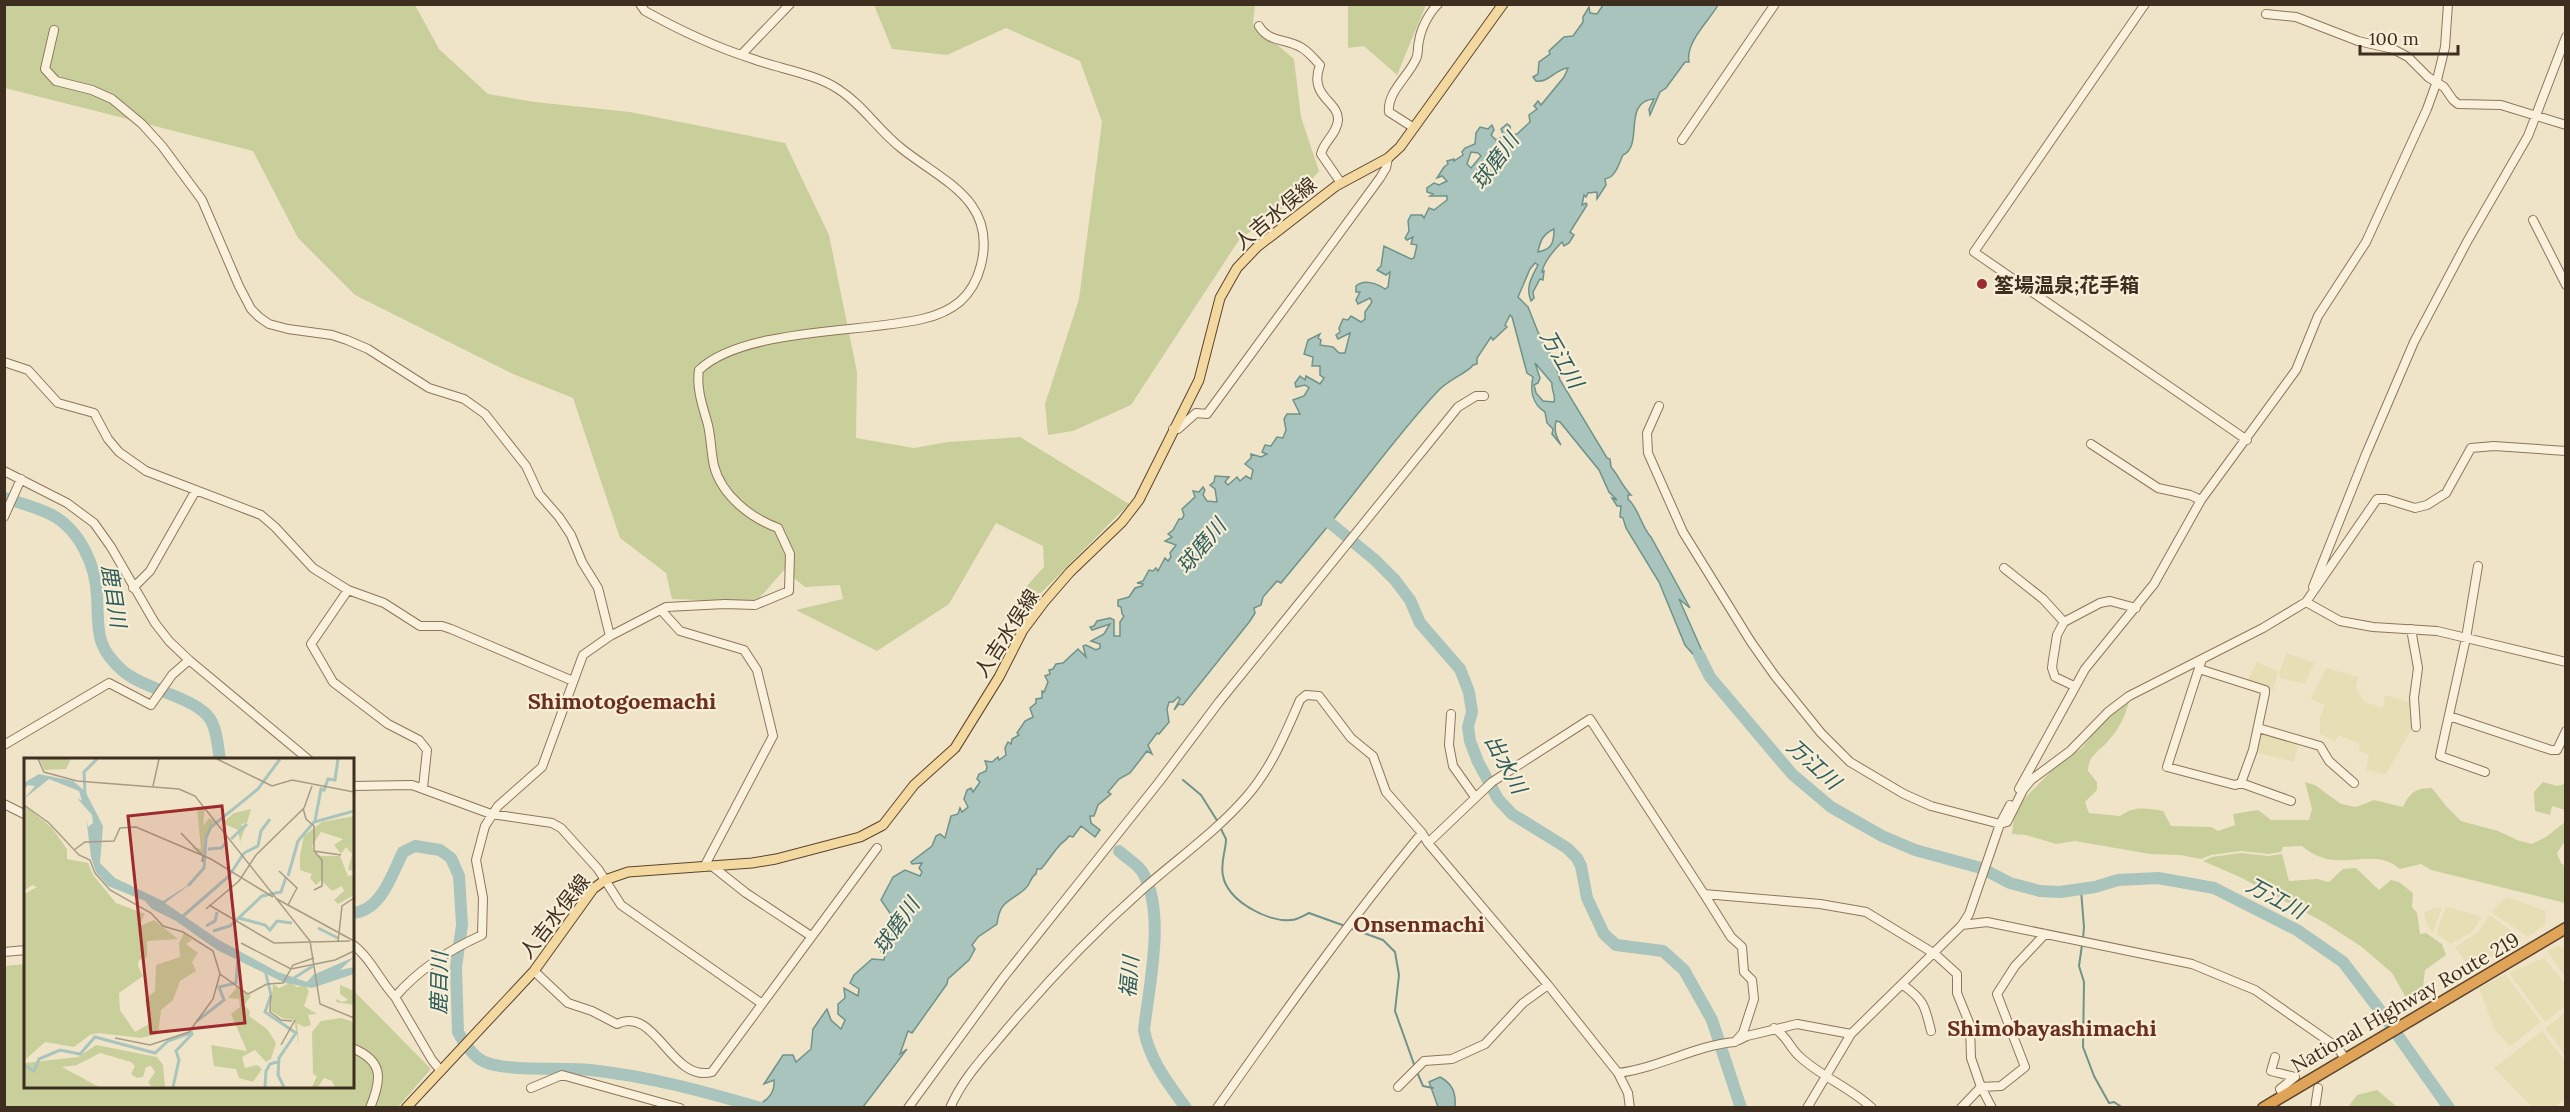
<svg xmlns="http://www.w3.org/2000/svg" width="2570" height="1112" font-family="Lora,'Noto Sans JP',serif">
  <rect width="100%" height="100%" fill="#f0e4c8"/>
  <path fill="#e6deb5" d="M2287,653L2314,663L2305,684L2280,678L2279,673Z
    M2257,662L2278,672L2273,690L2247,681Z
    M2326,668L2358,677L2356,688L2365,702L2383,708L2385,695L2412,703L2414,725L2386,774L2366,770L2369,755L2359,751L2360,744L2338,735L2335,741L2320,734V717L2325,705L2311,699Z
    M2260,732L2299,742L2294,762L2255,752Z
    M2506,897L2546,911L2545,925L2528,937L2491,912Z
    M2446,907L2466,912L2482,917L2472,932L2451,944L2436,934Z
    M2435,908H2442L2433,933L2426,924L2424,912Z
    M2490,915L2521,938L2471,970L2455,947L2478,932Z
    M2557,946L2565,948V977L2547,951Z
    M2544,958L2566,985L2565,1006L2545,1022L2509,973Z
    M2505,974L2541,1022L2510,1046L2495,1030L2479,988Z
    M2565,1013V1055L2545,1028Z
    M2542,1031L2565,1061V1099L2555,1107H2532L2494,1068Z"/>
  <path fill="#c9cf9b" d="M5,5H415L439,49L488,94L535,102L630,112L785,143L829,235L857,372L856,438L914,448L948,442L1020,437L1129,504L1036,598L1024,589L1044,567L1043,546L996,523L949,604L877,651L796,610L843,599L840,585L805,587L784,570L756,602L672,599L666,573L620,538L573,398L513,374L355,295L298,238L253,151L5,88Z
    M874,5H1255L1253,24L1294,59L1301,117L1319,171L1295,199L1239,240L1131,405L1073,431L1048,435L1045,404L1079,299L1102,122L1080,61L1006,28L947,55L892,49Z
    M1348,5H1426L1397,75L1364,46L1348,48Z
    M2129,701C2126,715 2119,729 2109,740C2100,751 2088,755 2088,771L2097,782V790L2085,802L2089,813L2120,816C2134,806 2146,808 2163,811L2171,826L2211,827L2218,831L2235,825L2233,814L2258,810L2271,820H2309L2312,809L2305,782L2315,785L2341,804L2356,807L2374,800L2403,807C2410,792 2416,788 2432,788L2446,806L2461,821L2498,831L2517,840L2532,844L2546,837L2565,822V841L2557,853L2561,863L2565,866V903L2431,870L2421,864L2400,869C2371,844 2338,877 2302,846L2283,847L2281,852L2269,854L2240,851L2211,855L2201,859L2180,855L2150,854L2075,841L2056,844L2026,835L2012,834L2014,816L2024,799L2061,761L2082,748L2095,731L2124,703Z
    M2543,782L2557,786L2565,784V810L2552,806L2550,815L2535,811L2534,792Z
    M2241,853L2269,856L2282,854L2289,881L2317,879L2329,882L2343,869L2356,868L2379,890L2391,880L2399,882L2413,893L2412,907L2417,913L2420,934L2426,933L2442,944L2446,955L2425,970L2422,996L2409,1003L2392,973L2362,947L2325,923L2242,878L2203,861L2212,857Z
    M25,964L26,1086H352L353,990L431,1069L398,1107H5L4,966Z
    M2377,1090L2397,1107H2348L2357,1095Z"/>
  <path fill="#a9c4bc" stroke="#6f938a" stroke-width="1.5" fill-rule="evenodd" d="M1603,5H1718C1710,20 1685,42 1689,62H1685L1666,88L1660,92L1650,115L1649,109L1654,99C1622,101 1644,146 1623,155C1618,165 1616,177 1605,179L1606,185L1597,199V192L1588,193L1586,197L1584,195L1582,205L1586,203L1587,205L1570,232L1574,235L1569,243L1564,246L1562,242C1553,251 1544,261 1542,272L1544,271L1543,280L1540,279L1533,292L1534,298L1531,301C1525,287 1532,277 1538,265L1535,263L1530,269L1518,297L1528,307L1538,332L1554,360L1560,380L1607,458L1610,459L1611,467C1619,476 1622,486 1631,495H1628V499C1639,509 1641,526 1651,537L1690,608L1679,599L1714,678L1685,645L1659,582L1626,528L1623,518L1620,517L1621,506H1617L1612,498L1617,500L1609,492L1599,470L1560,422L1556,421C1554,431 1556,437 1561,445L1552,434L1553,429L1547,423L1545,412C1532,404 1530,390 1533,377L1527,373L1512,317L1510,315L1505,325L1507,327L1493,340L1491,337L1477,358V364L1473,365C1468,373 1448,379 1437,392C1399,433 1366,479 1331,522L1335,527L1333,529L1328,526L1281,583L1277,581L1263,597L1261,605L1254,608L1255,613L1250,621L1183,705L1179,704L1174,710L1180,699L1178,697L1173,702H1169L1167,709L1169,722L1159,734L1157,733L1148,745L1152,754L1147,751L1130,773L1119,779L1108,792L1111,794L1098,805L1094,816H1090L1091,823L1100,830L1095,837L1081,826L1073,837L1069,836C1066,841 1062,842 1059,846C1052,854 1048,861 1041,869H1037L1036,874C1030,877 1031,884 1025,889C1009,903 1000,900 997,924L978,937L972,945L975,949L969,960L948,979L947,984L912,1033L908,1031L900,1054L907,1049L863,1107H760L759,1104C769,1100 775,1091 774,1080L764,1084L783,1055H793L796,1062L811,1049L813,1029L827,1009L831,1020L841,1029L845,1020L838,1014V1004L845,998L844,988L858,996L859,989L850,983L854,975L872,959L884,960L885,954L881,952L884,939L890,941L891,934L886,933L889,924L894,919L881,900L893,877L905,870L920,876L922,872L919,868L922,863L912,864L911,862L932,846L936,836L940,834L945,838L951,816L958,814L960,808L962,812L968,807L964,799L967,790L971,788L973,792L980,782L977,779L979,774L986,771L987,767L985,761L992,762L998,757L999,760L1006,755L1005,748L1008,742L1011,744L1012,739L1019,735L1017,733L1025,721L1033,717L1030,708L1036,703V699L1042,698V691L1044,692L1048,682L1045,676L1050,674L1049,670L1053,669L1056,664L1063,663L1078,649L1086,657L1083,646L1086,645L1096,650L1100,648V644L1091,641L1104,634L1110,624L1092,630L1090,627L1094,626L1097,621L1110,618L1114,620V636H1120V622L1124,616L1122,614L1121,607L1118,606V600L1129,597L1135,588L1142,586L1143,584L1137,583L1143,581L1149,570L1153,571L1156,568L1158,571L1165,558L1168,561L1171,557L1170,553L1176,545L1165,541L1172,537L1168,534L1173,530L1179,519H1182L1184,515L1182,509L1195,497L1193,491L1199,492L1203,487L1205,490L1203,495L1207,501L1217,502L1215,489L1210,485L1214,482L1215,476L1229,477L1225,482L1228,485L1237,477L1240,481L1246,476L1251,479L1253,470L1245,464L1251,458V454L1261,457L1267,454L1262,452L1265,445L1271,446L1277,437L1283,438L1286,430L1284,419L1287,414H1300L1293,400L1304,396L1309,388L1305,385L1296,387L1295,383L1300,376L1305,380L1306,376L1320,384L1324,378L1320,375V366H1312L1313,357L1304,354L1308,340L1320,334L1318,338L1321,340L1320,345L1333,347L1339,353H1345L1350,333L1338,339L1336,335L1340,332L1339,328L1343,319L1348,320L1351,316L1361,322L1365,319V312L1372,302L1370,298L1358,304L1356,300L1360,292H1356V286C1364,279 1376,283 1385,289L1388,287L1390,272L1386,275L1377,270L1381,266L1384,246L1411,259L1414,258L1417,245L1411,244L1413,237L1407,240L1405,238L1409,231L1408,221L1411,215H1422L1424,218L1429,208L1434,210L1447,200V196H1430L1433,194L1427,192V188L1434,183L1439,185L1447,181L1442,176L1437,178L1444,167L1448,164L1447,161L1454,159V161L1463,155L1462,152L1465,148L1475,144L1476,133L1480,127L1488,129L1492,125L1494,130L1491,135L1496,140L1504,136L1501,129L1507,124L1510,126L1511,135L1517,134L1530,122L1529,115L1537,109L1534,106L1538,101L1541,105L1564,77L1568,68C1555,69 1549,83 1536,81L1533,77L1538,74L1539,62L1550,54L1549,51L1564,37L1573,36L1583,22V17L1589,7L1590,13L1597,14ZM1471,152L1478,153L1481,156L1471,168L1467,164ZM1554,229C1554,243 1552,249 1538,252C1540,241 1543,234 1554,229ZM1535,363L1552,383C1551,390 1556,395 1554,402L1543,401L1536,393L1534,385L1538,383L1540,378Z
    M1440,1077C1453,1084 1456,1093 1455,1107H1438L1429,1082Z"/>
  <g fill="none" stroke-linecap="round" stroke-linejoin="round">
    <path stroke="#6f938a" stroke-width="2" d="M1183,780L1201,795L1218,822
      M1220,827L1226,839C1226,851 1220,862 1223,876C1228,901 1267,922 1291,920C1297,920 1303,916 1309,913L1345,926
      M2081,890L2084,927L2083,939
      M1350,928L1383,940L1395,952L1399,975L1395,1011L1415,1067
      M2082,945L2079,966L2084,982L2083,1047L2094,1076L2109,1103L2114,1102L2123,1108
      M1417,1072L1423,1086L1433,1088"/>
    <path stroke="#a9c4bc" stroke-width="12" d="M4,498C20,503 37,507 52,515C80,530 96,566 97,596C99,629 94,646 123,671C145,690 196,697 210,719C217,729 218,748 220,760
      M1323,517L1375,560L1395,580L1410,600L1420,623L1460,669L1469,692L1472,712L1468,727L1470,741L1478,762L1498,799L1512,814L1567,848L1577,858L1581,866L1587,898L1604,934L1616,945L1663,951L1684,970L1712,1020L1741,1108
      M1699,655L1710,677L1792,774L1831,807L1882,836L1915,850L1981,868L2010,883L2040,891L2060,892L2095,887L2118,880L2158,878L2214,888L2297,930L2343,962L2382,1013L2449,1108
      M1119,851C1126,858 1138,864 1143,873C1166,913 1149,985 1144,1030C1150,1061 1168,1083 1186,1108
      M352,913C381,912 392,874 403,852L415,846L440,850L451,858L459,876L462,925L456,967L458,1032C463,1042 474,1058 485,1062C508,1072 563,1067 590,1070C648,1076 706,1092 761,1108"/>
    <g stroke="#8d765c" stroke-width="10">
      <path id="minor" d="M2145,4L1974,252L2247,440
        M2266,14L2296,17L2358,41L2393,49L2408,57L2428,77L2444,87L2453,100L2458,104L2501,105L2566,125
        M1259,26C1269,43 1286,38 1302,48C1309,52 1314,59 1320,65C1308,97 1339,101 1338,120C1337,134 1324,141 1321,154L1341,183
        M54,30L45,69L56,81L92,90L112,99L142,124L162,146L202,200L239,286L251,309L259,317L269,324L288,329L332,335L347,340L368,349L429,388L464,399L485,414L526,466L539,494L559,517L571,535L582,562L598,588L610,636
        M741,55L790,4
        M1414,128L1389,112C1387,92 1408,77 1416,59C1419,53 1417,48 1419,41C1421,28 1429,13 1438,4
        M1682,140L1775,4
        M2533,220L2566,285
        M4,362L28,370L58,403L94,413L108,439L119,452L146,471L261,515L275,527L313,568L348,590L384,603L420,626H442L451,629L573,681
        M1659,406L1647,433L1648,453L1683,532L1751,642L1775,676L1821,733L1850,762L1904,794L1931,806L2000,824L2007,822L2023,790L2031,780L2070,751L2108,712L2129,696L2263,628L2306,602L2377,499H2386L2415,508L2427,505L2446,493L2471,448L2494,446L2566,451
        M1173,429H1178L1196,413L1207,414L1380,178L1386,168L1388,158
        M2091,444L2158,488L2190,495L2201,500
        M4,471L67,503L94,523L111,547L155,623L169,641L189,660L309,760
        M4,517L21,479
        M2478,566L2466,638L2440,756L2485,772
        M2004,568L2043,599L2064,622
        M2313,587L2366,454L2414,342L2468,240L2528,136L2566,37
        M133,588L150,571L196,490
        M348,590L311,644L333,682L388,724L419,740L427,750L423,788
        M2306,602L2340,621L2373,627L2437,631L2566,662
        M661,610L680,631L744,650L757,670L773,736L704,867
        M2411,629L2418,668L2414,698L2416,727
        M2199,669L2265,690V693L2253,750L2241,783L2235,785L2167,767L2202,659
        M2074,686L2055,677L2052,668L2053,660L2057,635L2064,622L2100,603L2110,601L2136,608
        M1451,714L1449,745L1453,766L1475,797
        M2449,716L2551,750H2557L2566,731
        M2258,728L2320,746L2329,761L2354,783
        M4,745L109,683L151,705L172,675L189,660
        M2241,783L2291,801
        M352,786L412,785L491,814L552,823L561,828L598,869L621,905L761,1003
        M2019,789L2085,669L2154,584L2201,500L2296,370L2318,316L2366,242L2427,109L2436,84L2445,47L2448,4
        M4,804L26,815
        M1428,843L1492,782L1590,719L1704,894L1820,904L1866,912L1935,954L1957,974V993L1970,1025L1971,1058L1981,1087L1992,1108
        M712,866L746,893L811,936
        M1962,925L1987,922L2192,964L2255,990L2337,1047L2344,1057
        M352,944C370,957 380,981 395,997
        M4,952L26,950
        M534,971L568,1003L592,1011L617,1024C656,1005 671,1083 712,1072L877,848
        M1903,985C1924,1000 1925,1006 1931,1031
        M1774,1028C1786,1035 1790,1048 1799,1056C1821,1077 1850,1087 1872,1108
        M1739,1040L1747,1036L1797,1024L1851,1034
        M352,1048C384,1061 382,1079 370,1108
        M2275,1057L2271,1071L2295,1077L2280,1089L2283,1095
        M441,1071L432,1060L395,997C418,970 449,950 482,935L483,898L476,860L485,826L498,806L542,767L583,655L610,636L666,607L725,604L755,605L789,591L790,554L778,528C751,518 722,496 714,466C711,452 711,438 708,425C703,407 696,389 699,370C743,328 862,333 922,319C953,312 973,297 981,265C997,200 942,181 901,148C878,130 863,105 838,89C813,73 780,69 753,59C715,47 679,30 645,11L640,4
        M1618,1073C1659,1068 1696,1045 1735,1042L1743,1033L1754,999L1752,980L1744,972L1742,947L1731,937L1704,894
        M1398,1087L1424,1061L1452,1059L1485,1044L1523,1003L1548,985
        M531,1088L562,1075L680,1108
        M908,1108L1003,978L1159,782L1219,702L1458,407L1476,396H1484
        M950,1108C961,1082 979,1062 997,1041C1041,988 1090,936 1142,890C1177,859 1217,831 1247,796C1272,767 1285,734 1300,700L1306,695L1319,696L1351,738L1373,756L1386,792L1422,833L1428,843L1548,985L1618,1073L1628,1093L1630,1108
        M1217,1108C1283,1014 1349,921 1422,833
        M1807,1108L1851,1034L1962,925L1969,914L2000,824L2010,805
        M1961,1108L1981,1087L2001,1086L2025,1067L1997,994L2015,966L2045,934
        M2315,1108L2318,1088"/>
    </g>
    <g stroke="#5b4430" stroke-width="11">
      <path id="major" d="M406,1108L534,971L593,889L605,880L628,872L752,863L776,859L860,837L883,825L914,785L955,748L999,677L1023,630L1044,602L1070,572L1122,522L1139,500L1199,380L1220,298L1237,268L1257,247L1336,186L1388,158L1400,147L1503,4"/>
    </g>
    <g stroke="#5b4430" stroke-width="13">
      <path id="highway" d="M2263,1108L2566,928"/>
    </g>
    <use href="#minor" stroke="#faf1dc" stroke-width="8"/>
    <use href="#major" stroke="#f3d9a0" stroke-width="9"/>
    <use href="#highway" stroke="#e0a458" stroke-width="10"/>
  </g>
  <circle fill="#9e2a2b" stroke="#f7eed8" stroke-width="2" cx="1982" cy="284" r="6"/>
  <g text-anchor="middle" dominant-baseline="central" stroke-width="4.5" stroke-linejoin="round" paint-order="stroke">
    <g font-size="20" fill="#3d2e20" stroke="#f7eed8">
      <text transform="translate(1275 213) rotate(-40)">人吉水俣線</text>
      <text transform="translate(1006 633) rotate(-57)">人吉水俣線</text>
      <text transform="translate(554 916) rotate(-52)">人吉水俣線</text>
      <text transform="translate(2405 1002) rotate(-30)">National Highway Route 219</text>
    </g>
    <g font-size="20" font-weight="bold" fill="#3d2e20" stroke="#f7eed8" text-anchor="start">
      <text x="1994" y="284">筌場温泉;花手箱</text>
    </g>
    <g font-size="21" font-style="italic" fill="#2f5d5a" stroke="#f7eed8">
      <text transform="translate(1495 161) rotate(-54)">球磨川</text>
      <text transform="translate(1562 359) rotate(60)">万江川</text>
      <text transform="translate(1201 546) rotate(-50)">球磨川</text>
      <text transform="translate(114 596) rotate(81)">鹿目川</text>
      <text transform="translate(1506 764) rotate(62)">出水川</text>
      <text transform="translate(1814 764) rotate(42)">万江川</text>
      <text transform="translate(2276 898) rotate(28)">万江川</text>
      <text transform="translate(896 926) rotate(-55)">球磨川</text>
      <text transform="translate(1129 977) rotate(-85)">福川</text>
      <text transform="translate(439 983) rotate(-89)">鹿目川</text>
    </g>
    <g font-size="22" font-weight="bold" fill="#6b2e1e" stroke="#f7eed8">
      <text x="622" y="701">Shimotogoemachi</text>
      <text x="1419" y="924">Onsenmachi</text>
      <text x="2052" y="1028">Shimobayashimachi</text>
    </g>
  </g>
  <g transform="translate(24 758)">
    <rect width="330" height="330" fill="#f0e4c8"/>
    <path d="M15,1H47L42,11L21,12ZM0,47L28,70L43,91V101L64,105L69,117L92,145L121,156L114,169L130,162L154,181L123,183V199L115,202L114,208L119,218L95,235L96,252L111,274L125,266L121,242L131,233L132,207L156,199L155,185L160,175L168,182L162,186L174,195L168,204L172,213L156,223L149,242L137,252L134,276L117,280L74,275L66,277L50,289L21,284L0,303V136L13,129L8,127L0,133ZM173,49H181L179,68L185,60L190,63L180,82V98L167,89L177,91ZM227,51L223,65L217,66L221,70L216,84L214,72L198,65L210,55ZM330,58V113L324,112L328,96L322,89L317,96L310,87L319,81L297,74L288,88L290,95L297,98H316L324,118L329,117L330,137L314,146L310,142L320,133L318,128L308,133L297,122L292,127L286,120L288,116L276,112V98L280,78L298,64ZM266,225L273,229L281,227L285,233L280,248L293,256L284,257L287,267L280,269L273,265L275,287L270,262L258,260L247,253L249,226L255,230ZM316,227L330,233V247L312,244V241L318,244L324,242L316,236ZM213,229L227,238L220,247L226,253L225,258L243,271L252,285L247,301L242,304L231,292L218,299L221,310L233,307L238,311L229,324L215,320L212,311L190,308L187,287L223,293L207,256L216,249L215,241L204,240ZM317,260L330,264V329H311L308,323L300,320L294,329H288L293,318L289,316L288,274L297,263ZM72,287L133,299L139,307L141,329L127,328L124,324L131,314L127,308L122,309L119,319L113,320L107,316L111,308L107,304L76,295L53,307L38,309L75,329H0V305L54,299Z" fill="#c9cf9b"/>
    <path d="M15,16L49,23L61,33L79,68L76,105L91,120L139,143L169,124L141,145L195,182L254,214L283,224L289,217L330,199L316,212L330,209V216L288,230L261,225L193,192L152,163L128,151L121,143L84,128L72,114L67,99L62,59L64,69L69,65L68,57L53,40L58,43L55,33L25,21L0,41L11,28L4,27L0,32V25Z" fill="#a9c4bc"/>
    <path fill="none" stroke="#a9c4bc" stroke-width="3" d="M61,35L60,14L73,1M291,63L297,31L300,32L304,21L311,22L314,1M207,81L223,66M184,91L197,90L203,84M220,95L234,88L237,73L246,61M264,118L274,83L290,64L330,53M164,128L180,110L182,80L187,69L234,31L256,1M158,159L205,118L220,95M215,160L241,167L246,172L253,163L268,165M182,168L191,163L193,154M294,170L314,180M189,173L206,168L238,138L257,134L262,119M241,212L247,237L241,254L272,275L255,300L254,317L260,329M270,220L289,208M173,263L200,242L195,229L212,225L214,199M0,307L10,313L15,301L36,292L56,296L71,279L131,295L144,283L169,274M149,329L155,302L152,293L169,275M241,329L242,313L246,306L256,303"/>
    <path fill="none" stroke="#a89b85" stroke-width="1.5" d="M14,1L20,14L53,23L155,31L171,38L286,183L296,246L330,260M193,1L248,28L268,22L330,34M129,28L135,1M0,47L25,65L55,97L66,102L71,115L86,132L127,155L139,168L159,174L189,193L196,216L224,236L243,226L259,225L269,207L290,200M279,50L282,61L290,68V93L317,97M157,75L179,98L178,104M50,92L61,84L90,83L96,70L112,69L187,101L249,139M290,93L298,102V128L290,132M255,113L273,130L264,147M253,141L330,183M185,147L250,185L326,183M182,151L215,123L232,97L280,50L288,28M314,184L318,148L330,140M217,185L267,211L311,202L330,193M247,237L246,254L257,262L268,263M91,280L126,287L165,274L189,241L196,216M257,287L271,262"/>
    <path fill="#9e2a2b" fill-opacity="0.15" stroke="#9e2a2b" stroke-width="3" d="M198,48L221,265L127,275L104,58Z"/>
    <rect width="330" height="330" fill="none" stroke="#3d2e20" stroke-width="3"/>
  </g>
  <rect width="2570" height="1112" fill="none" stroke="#3d2e20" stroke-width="12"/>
  <path d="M2360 45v9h98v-9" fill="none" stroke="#3d2e20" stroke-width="3"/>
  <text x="2369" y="45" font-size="18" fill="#3d2e20" stroke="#f7eed8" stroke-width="4.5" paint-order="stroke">100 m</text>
</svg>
